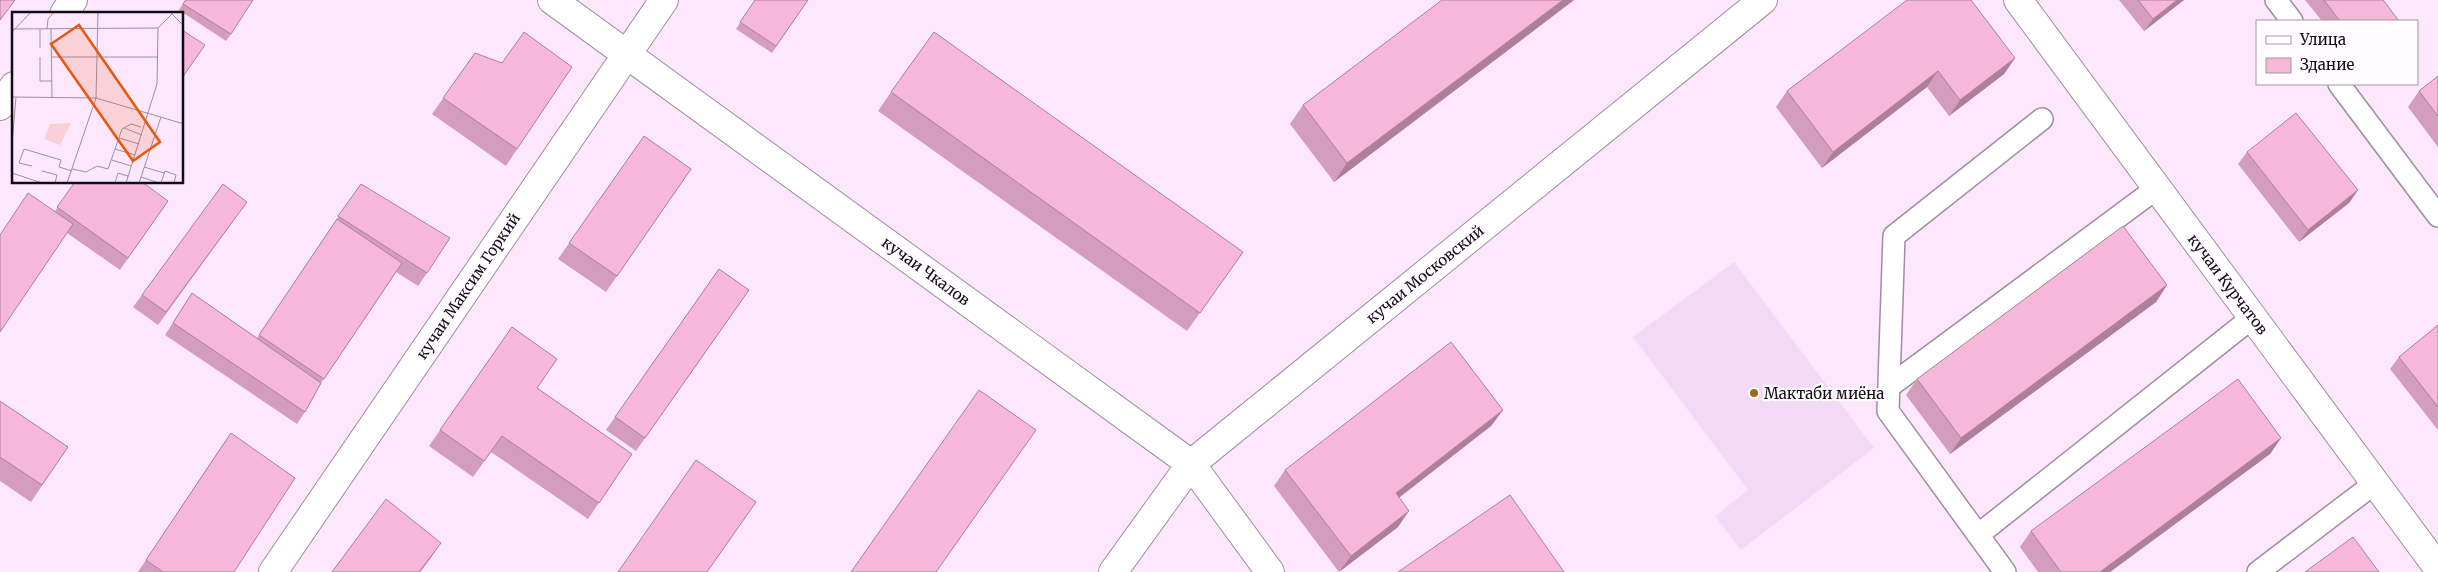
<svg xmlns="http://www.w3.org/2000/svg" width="2438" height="572" font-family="Merriweather,serif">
  <rect width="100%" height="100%" fill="#fce7fd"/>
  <path fill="#f3d9f5" d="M1734,262L1874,448L1741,550L1715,516L1748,490L1633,337Z"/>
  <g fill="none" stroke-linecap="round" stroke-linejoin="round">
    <g stroke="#a08da2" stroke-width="24">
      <path id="lane" d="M2276,0L2292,21
        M2339,84L2438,216
        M1890,386L2157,188
        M1978,535L2253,317
        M2005,572L1888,411L1894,236L2042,119
        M2258,572L2375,483"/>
    </g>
    <g stroke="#a08da2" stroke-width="30">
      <path id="street" d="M2018,0L2438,568
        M1191,464L1763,0
        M273,572L664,0"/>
    </g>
    <g stroke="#a08da2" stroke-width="30">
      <path id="secondary" d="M552,0L1191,464L1270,572
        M64,14L73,0
        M0,106L14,86
        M1113,572L1191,464"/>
    </g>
    <use href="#lane" stroke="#fff" stroke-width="21"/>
    <use href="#street" stroke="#fff" stroke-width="28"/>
    <use href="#secondary" stroke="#fff" stroke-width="28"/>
  </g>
  <path fill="#d49dbb" d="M185,0L231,34L226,41L179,10Z
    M755,0H808L772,53L736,29Z
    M1574,0L1334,182L1290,124L1303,105Z
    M2119,0H2184L2144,31Z
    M2305,0H2383L2399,21H2322Z
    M475,53L517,149L506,166L432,114Z
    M2015,58L2004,74L1949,116L1927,87L1822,168L1776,107L1787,91Z
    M2438,76V147L2408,107L2419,91Z
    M891,92L1243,252L1187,331L878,111Z
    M644,136L691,169L606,292L558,259Z
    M2247,152L2358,190L2349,203L2299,242L2238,164Z
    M75,182L168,201L120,270L67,233L55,211Z
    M361,184L427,273L418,286L396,272L321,383L305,412L297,424L165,335L192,293L257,338L330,229Z
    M247,202L158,325L133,307L142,295Z
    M719,269L749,290L636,451L606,430Z
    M2167,285L2156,302L1950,454L1906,395L1917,379Z
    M2438,325V430L2390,369L2399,357Z
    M512,327L537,388L632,454L588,519L491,452L473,477L429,446Z
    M0,401L68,447L31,502L0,481Z
    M1503,410L1491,426L1399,498L1398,527L1339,572L1274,486L1285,470Z
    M231,433L234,572H138L219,450Z
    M2281,438L2270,454L2110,572H2038L2020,547L2031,531Z"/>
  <path fill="#ad8098" d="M1563,0H1574L1334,182L1347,163Z
    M2177,0H2184L2144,31L2153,19Z
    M2015,58L2004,74L1949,116L1960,100Z
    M1938,71L1927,87L1822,168L1833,152Z
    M2358,190L2349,203L2299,242L2308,230Z
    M2167,285L2156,302L1950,454L1961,438Z
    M1503,410L1491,426L1384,509L1396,493Z
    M2281,438L2270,454L2110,572H2100Z
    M1409,511L1398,527L1339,572L1351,556Z
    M441,543L430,559L420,572H419Z"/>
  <path fill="#f7b7d9" stroke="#ad8098" d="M0,0H15L0,20Z
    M186,0H253L231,34L183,4Z
    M755,0H808L776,46L740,22Z
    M1442,0H1563L1347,163L1303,105Z
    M1907,0H1971L2015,58L1960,100L1938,71L1833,152L1787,91Z
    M2138,0H2177L2153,19Z
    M2324,0H2383L2399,21H2340Z
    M182,30L205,45L182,78Z
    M524,32L572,67L517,149L443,98L475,53L502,63Z
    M934,32L1243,252L1200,313L891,92Z
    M2438,76V116L2419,91Z
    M2296,113L2358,190L2308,230L2247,152Z
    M644,136L691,169L617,276L569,243Z
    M75,182H142L168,201L128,258L57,207Z
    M223,184L247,202L166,312L142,295Z
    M361,184L450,238L427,273L338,216Z
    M28,193L73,224L0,332V235Z
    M337,219L402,263L324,379L259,335Z
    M2123,226L2167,285L1961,438L1917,379Z
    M719,269L749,290L645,438L615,417Z
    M192,293L321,383L305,412L173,323Z
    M2438,325V407L2399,357Z
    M512,327L557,359L537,388L632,454L599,503L502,436L484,461L440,430Z
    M1451,342L1503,410L1396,493L1409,511L1351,556L1285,470Z
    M2238,379L2281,438L2100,572H2061L2031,531Z
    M979,390L1036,430L936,572H851Z
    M0,401L68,447L42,485L0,457Z
    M231,433L295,478L234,572H163L146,560Z
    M696,460L756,502L707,572H618Z
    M1510,495L1564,572H1398Z
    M386,499L441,543L419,572H332Z
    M2353,537L2379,572H2305Z"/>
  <circle fill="#986b1a" stroke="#fefaff" stroke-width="2" cx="1754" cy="393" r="5"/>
  <g text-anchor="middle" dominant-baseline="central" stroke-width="4.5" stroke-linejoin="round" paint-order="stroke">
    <g font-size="15" fill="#130c14" stroke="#fefaff">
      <text transform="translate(926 271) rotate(36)">кучаи Чкалов</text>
      <text transform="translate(1425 274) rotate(-39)">кучаи Московский</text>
      <text transform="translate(2228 284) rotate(53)">кучаи Курчатов</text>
      <text transform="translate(468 286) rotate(-56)">кучаи Максим Горкий</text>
    </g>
    <g font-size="15" fill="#130c14" stroke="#fefaff" text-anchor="start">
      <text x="1764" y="393">Мактаби миёна</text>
    </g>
  </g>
  <g transform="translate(12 12)">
    <rect width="171" height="171" fill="#fce7fd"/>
    <path d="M59,111L48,133L32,127L38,112Z" fill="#f9d0d6"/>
    <path fill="none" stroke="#9f8fa0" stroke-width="1" d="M158,0L172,14M0,17L146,16L160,2M28,17V36M35,17L36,7L42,0M39,17L40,85M0,20L19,0M28,45V69H40M39,45H145M0,85L84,86L172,112M112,116L130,123M107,126L127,132M0,132L4,85M103,137L123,143M100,148L119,154M20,154L7,151L12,137L49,148L47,155L60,159M132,155L152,161M60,157L74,160L85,154L96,157L110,117L119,112L129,115M30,159L45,163L43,171M0,161L30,171M129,165L147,171M55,171L84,86L86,0M103,171L106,161L116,164M114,171L145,72L146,16M127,171L149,105M149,171L153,159L164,163L162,171"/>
    <path fill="#e8590c" fill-opacity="0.15" stroke="#e8590c" stroke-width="2.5" d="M67,13L148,130L121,149L39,32Z"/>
    <rect width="171" height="171" fill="none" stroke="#130c14" stroke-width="2.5"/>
  </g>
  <rect x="2256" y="20" width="162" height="65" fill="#fefaff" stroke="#a09ba1"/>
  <rect x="2266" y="36" width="25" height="8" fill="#ffffff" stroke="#a09ba1"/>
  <text x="2300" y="45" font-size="15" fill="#130c14">Улица</text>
  <rect x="2266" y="58" width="25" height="15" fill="#f7b7d9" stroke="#a09ba1"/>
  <text x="2300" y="70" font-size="15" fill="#130c14">Здание</text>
</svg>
